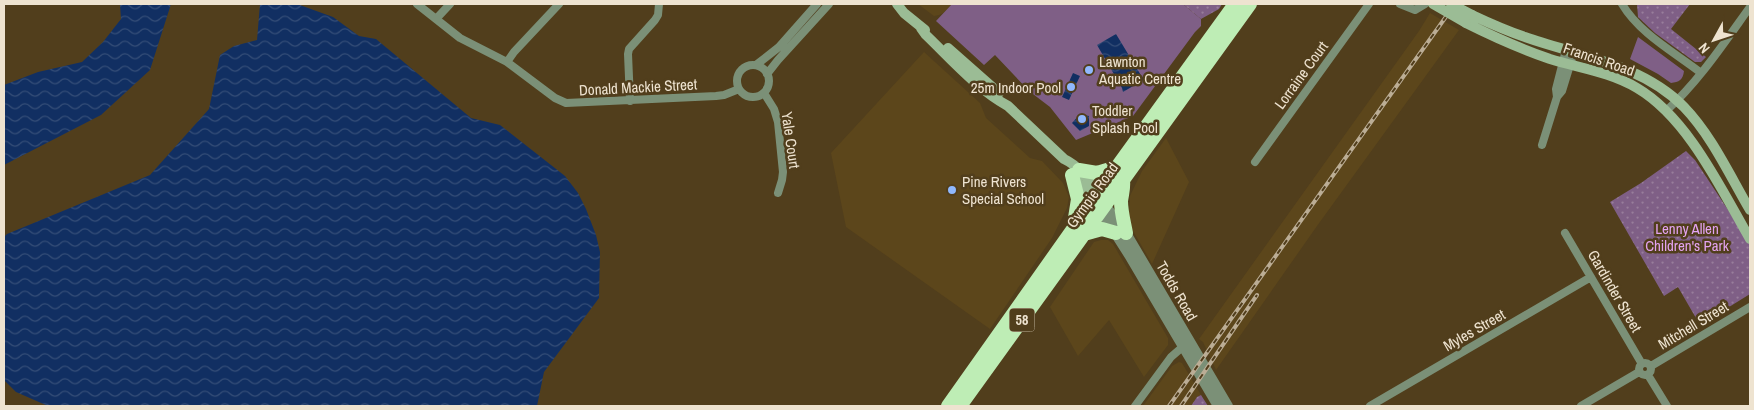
<svg xmlns="http://www.w3.org/2000/svg" width="1754" height="410" font-family="'Archivo Narrow',sans-serif">
  <defs>
    <pattern id="park-dots" width="8" height="8" patternUnits="userSpaceOnUse" patternTransform="scale(1.25)"><rect width="8" height="8" fill="#7f5f86"/><path d="M2 2h.1M6 6h.1" fill="none" stroke="#987d9b" stroke-width="1.8" stroke-linecap="round"/></pattern>
    <pattern id="water-waves" width="16" height="10" patternUnits="userSpaceOnUse" patternTransform="scale(1.25)"><rect width="16" height="10" fill="#112f62"/><path d="M0 5q4-4 8 0t8 0" fill="none" stroke="#344d77"/></pattern>
  </defs>
  <rect width="100%" height="100%" fill="#513e1c"/>
  <path fill="#5c461b" d="M918,4H952L943,13L939,15L934,16Z
    M1430,13L1459,30L1317,226L1216,370L1203,342L1199,339L1419,31Z
    M924,52L980,103L986,118L1030,158L1042,161L1063,183L1069,197L1067,208L1052,238L990,329L846,227L831,153Z
    M1166,138L1189,182L1152,264L1132,229L1129,217L1130,196L1142,171Z
    M1101,240H1108L1113,244L1168,338V345L1144,377L1109,320L1078,356L1050,307L1094,242Z
    M1179,362L1182,363L1201,395L1197,397L1191,406H1143L1172,366Z"/>
  <path fill="#7f5f86" d="M952,4H1183L1201,19V26L1195,32L1133,116L1076,140L1050,107L1029,91L995,55L984,65L936,21Z
    M1638,37L1684,71C1683,80 1679,82 1671,83L1658,74L1630,59Z"/>
  <path fill="url(#park-dots)" d="M1183,4H1222L1219,9L1201,19Z
    M1637,4H1690L1671,29L1706,57L1701,62H1695L1655,33L1638,17Z
    M1686,151L1695,160L1750,243V294L1700,325L1678,287L1664,296L1610,202L1641,183Z
    M1201,395L1208,406H1191L1197,397Z"/>
  <path fill="url(#water-waves)" d="M120,4H171L150,70L101,115L4,165V85L38,72L82,62L103,42L121,19Z
    M260,4H297L333,17L359,36L376,39L471,118L500,125L565,176L578,193L586,209L596,235L600,252L599,298L544,372L537,406H48L16,392L4,380V237L7,234L150,175L209,109L220,55L234,46L257,40Z
    M1116,34L1142,77L1145,79L1123,92L1122,88L1097,45Z
    M1073,73L1080,76L1069,100L1062,97Z
    M1080,114L1089,116V126L1080,131L1072,123Z"/>
  <g fill="none" stroke-linecap="round" stroke-linejoin="round">
    <path stroke="#7b9077" stroke-width="8" d="M417,4L460,38L507,62L555,98L566,103L716,96L724,95L739,89
      M1400,4L1415,10L1425,4
      M1622,4C1640,34 1674,52 1701,73
      M436,19L450,4
      M507,62L514,52L559,4
      M737 81a16 16 0 1 1 32 0a16 16 0 1 1-32 0Z
      M756,65L779,47L817,4
      M767,74L778,60L829,4
      M764,93L774,109L778,122L783,172L782,180L778,193
      M1557,97L1556,89L1566,50
      M630,101L628,54L629,49L655,20L658,15L659,4
      M1666,111C1699,81 1724,43 1750,7
      M1542,145L1557,97L1562,91L1574,52
      M1255,162L1369,4
      M1565,233L1642,364
      M1639 369a6 6 0 1 1 12 0a6 6 0 1 1-12 0Z
      M1651,366L1750,307
      M1648,375L1667,406
      M1135,406L1171,357L1186,344
      M1370,406L1591,277
      M1581,406L1639,372"/>
    <path stroke="#7b9077" stroke-width="10" d="M1105,205L1126,233L1228,406
      M1101,211L1129,255L1218,406"/>
    <path stroke="#9bbc95" stroke-width="10" d="M897,4L904,13L925,30
      M1472,15C1489,23 1507,31 1525,37C1579,56 1642,64 1684,107C1712,136 1730,176 1750,210
      M1466,23C1494,37 1521,49 1550,59C1579,68 1610,72 1637,88C1688,118 1721,189 1750,239
      M921,28L926,35C951,59 977,89 1008,106L1064,159C1081,167 1091,183 1101,197
      M948,48L999,93
      M1073,177L1097,206"/>
    <path stroke="#beedb5" stroke-width="14" d="M1079,170L1097,173L1117,167
      M1072,175L1078,199L1074,224
      M1123,180C1124,188 1122,193 1121,201C1121,212 1124,222 1126,233
      M1084,234L1102,229L1116,233
      M948,406L1117,167L1235,4
      M960,406L1250,4"/>
    <g stroke="#bbad95" stroke-width="4">
      <path id="rail" d="M1169,406L1455,4
        M1181,406L1257,295"/>
    </g>
    <use href="#rail" stroke="#513e1c" stroke-width="2" stroke-dasharray="5.5" stroke-linecap="butt"/>
    <path stroke="#9bbc95" stroke-width="10" d="M1433,4L1466,23
      M1451,4L1472,15"/>
  </g>
  <g fill="#90b8fd" stroke="#513e1c" stroke-width="2">
    <circle cx="1089" cy="70" r="5"/>
    <circle cx="1071" cy="87" r="5"/>
    <circle cx="1082" cy="119" r="5"/>
    <circle cx="952" cy="190" r="5"/>
  </g>
  <g text-anchor="middle" dominant-baseline="central" stroke-width="5" stroke-linejoin="round" paint-order="stroke">
    <rect fill="#513e1c" stroke="#bfb29a" stroke-width="1" x="1009.5" y="308.5" width="25" height="23" rx="4"/>
    <g font-size="14" font-weight="bold" fill="#eee3d0">
      <text x="1022" y="320">58</text>
    </g>
    <g font-size="15" fill="#eee3d0" stroke="#513e1c">
      <text transform="translate(1599 59) rotate(19)">Francis Road</text>
      <text transform="translate(1301 75) rotate(-54)">Lorraine Court</text>
      <text transform="translate(638 87) rotate(-3)">Donald Mackie Street</text>
      <text transform="translate(791 140) rotate(82)">Yale Court</text>
      <text transform="translate(1092 195) rotate(-54)">Gympie Road</text>
      <text transform="translate(1177 291) rotate(60)">Todds Road</text>
      <text transform="translate(1615 291) rotate(60)">Gardinder Street</text>
      <text transform="translate(1693 325) rotate(-31)">Mitchell Street</text>
      <text transform="translate(1474 330) rotate(-30)">Myles Street</text>
    </g>
    <g font-size="15" fill="#eee3d0" stroke="#513e1c" text-anchor="start">
      <text x="1099" y="61">Lawnton<tspan x="1099" dy="17">Aquatic Centre</tspan></text>
      <text x="1061" y="87" text-anchor="end">25m Indoor Pool</text>
      <text x="1092" y="110">Toddler<tspan x="1092" dy="17">Splash Pool</tspan></text>
      <text x="962" y="181">Pine Rivers<tspan x="962" dy="17">Special School</tspan></text>
    </g>
    <g font-size="15" fill="#e3a3f0" stroke="#513e1c">
      <text x="1687" y="228">Lenny Allen<tspan x="1687" dy="17">Children's Park</tspan></text>
    </g>
  </g>
  <rect width="1754" height="410" fill="none" stroke="#eee3d0" stroke-width="10"/>
  <g transform="translate(1714 40) rotate(230)" stroke="#513e1c" stroke-width="4" paint-order="stroke">
  <path d="M0-4L9 19L0 12L-9 19Z" fill="#eee3d0"/>
  <text y="-8" font-size="14" font-weight="bold" text-anchor="middle" fill="#eee3d0">N</text>
  </g>
</svg>
